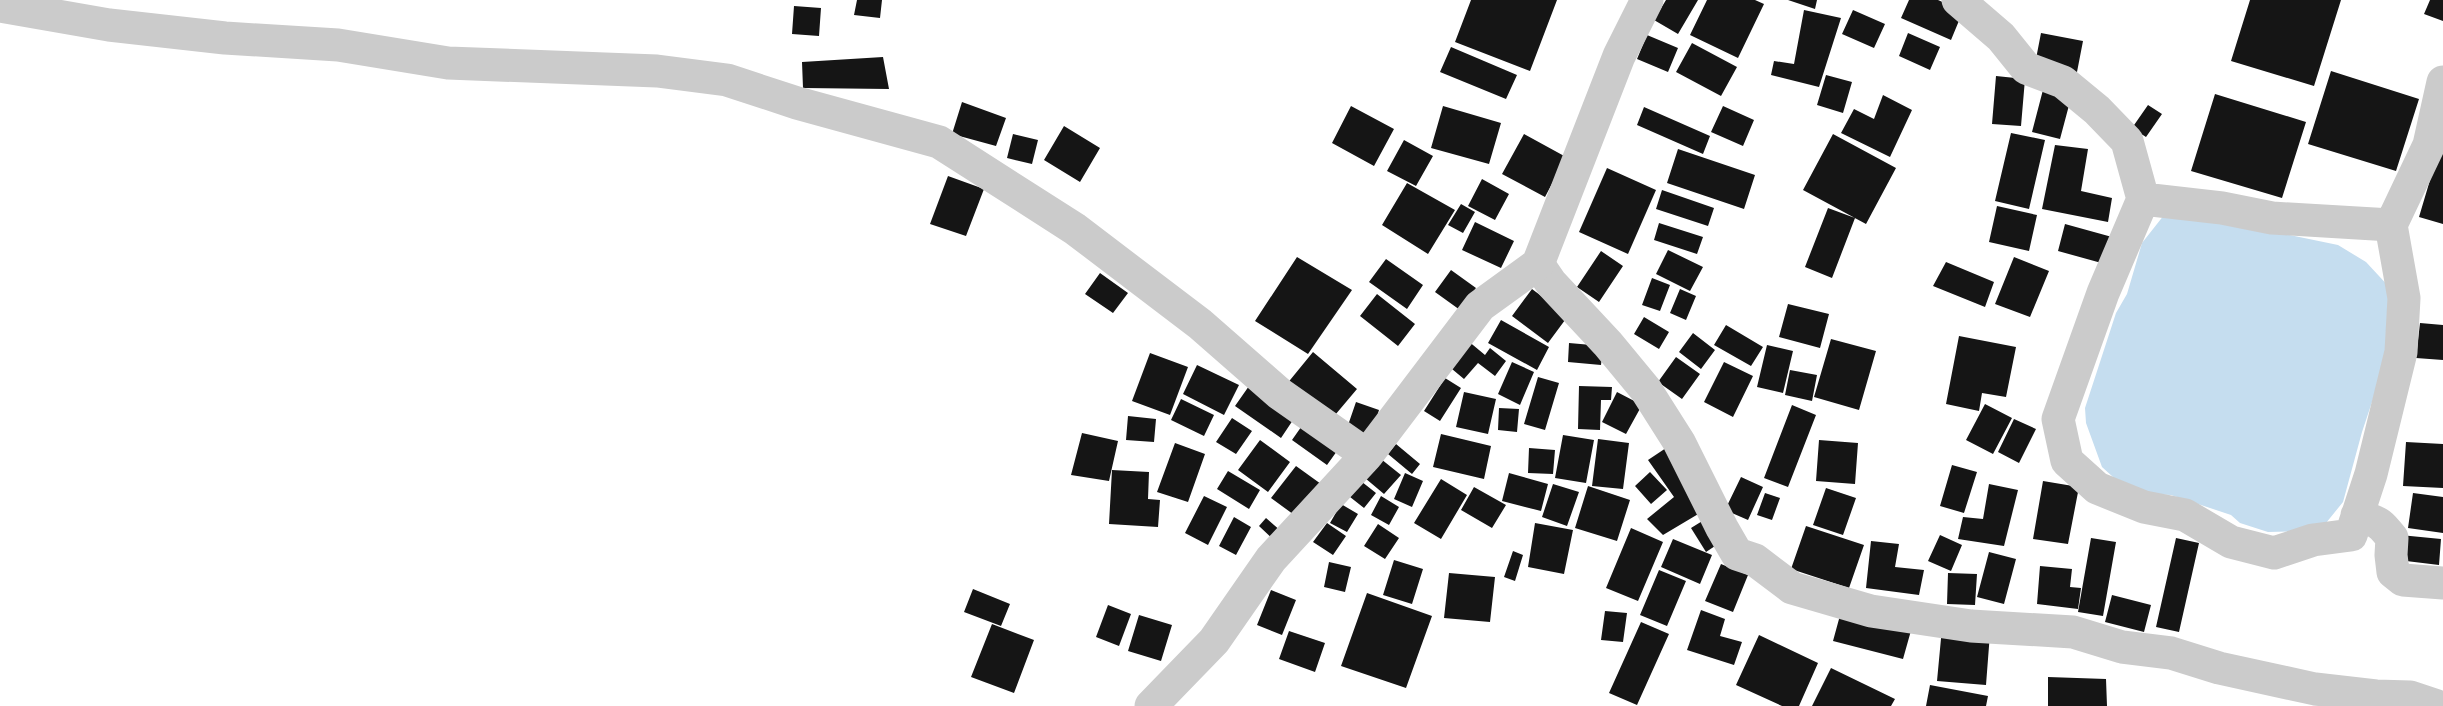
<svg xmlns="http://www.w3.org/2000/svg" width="2443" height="706" font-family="'Nunito Sans',sans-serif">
  <rect width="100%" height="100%" fill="#fff"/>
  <path fill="#c5ddef" d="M2168,210L2338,245L2366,262L2392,290L2389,339L2381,375L2362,432L2343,502L2326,523L2309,531L2268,532L2240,523L2231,515L2171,495L2151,494L2124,487L2102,467L2086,423L2085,408L2116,313L2127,294L2142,243Z"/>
  <path fill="#151515" d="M857,0H882L880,18L854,15Z
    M1471,0H1557L1530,71L1455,42Z
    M1666,0H1698L1678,34L1654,20Z
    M1707,0H1755L1764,4L1738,58L1690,35Z
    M1788,0H1817L1815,9Z
    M1909,0H1938L1963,11L1951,40L1901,18Z
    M2250,0H2341L2314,86L2231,61Z
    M2430,0H2443V21L2424,14Z
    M794,6L821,8L819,36L792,34Z
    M1804,10L1841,18L1819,87L1771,75L1774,61L1794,64Z
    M1853,10L1885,24L1874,48L1842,34Z
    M1908,33L1940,47L1930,70L1899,56Z
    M2041,33L2083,41L2077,72L2035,64Z
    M1647,35L1678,48L1668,72L1637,59Z
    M1692,43L1737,67L1721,96L1676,72Z
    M1451,47L1517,75L1506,99L1440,72Z
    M883,57L889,89L803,88L802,62Z
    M2331,71L2419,99L2396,171L2308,144Z
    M1826,75L1852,82L1843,113L1817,105Z
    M1996,76L2025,79L2021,126L1992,124Z
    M2044,86L2072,94L2060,139L2032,132Z
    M2215,94L2306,122L2282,198L2191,171Z
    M1883,95L1912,110L1890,157L1841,133L1854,109L1874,119Z
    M962,102L1006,118L996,146L952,134Z
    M2148,105L2162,114L2146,137L2132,128Z
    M1351,106L1394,129L1374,166L1332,143Z
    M1443,106L1501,123L1489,164L1431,148Z
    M1723,106L1754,120L1743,146L1711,132Z
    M1644,107L1710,136L1703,154L1637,125Z
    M1064,126L1100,148L1080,182L1044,160Z
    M2011,133L2045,140L2029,209L1995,201Z
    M1013,134L1038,140L1032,164L1007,158Z
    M1524,134L1566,157L1545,197L1502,174Z
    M1833,134L1896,168L1866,224L1803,190Z
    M1404,140L1433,156L1416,186L1387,171Z
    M2441,143H2443V224L2419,217Z
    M2055,145L2088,149L2081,191L2112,198L2108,222L2042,209Z
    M1678,149L1755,175L1744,209L1667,183Z
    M1607,168L1656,190L1628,254L1579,232Z
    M948,176L984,189L966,236L930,224Z
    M1482,179L1509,194L1495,220L1468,206Z
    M1407,183L1455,210L1428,254L1382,225Z
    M1662,190L1714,208L1708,226L1656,209Z
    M1461,204L1475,212L1463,233L1448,225Z
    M1997,206L2037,215L2029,251L1989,242Z
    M1828,208L1855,218L1832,278L1805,267Z
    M1475,222L1514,241L1501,268L1462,250Z
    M1659,223L1703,237L1697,254L1654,240Z
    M2065,224L2112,237L2105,264L2058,251Z
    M1668,250L1703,267L1690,291L1656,274Z
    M1601,251L1623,266L1599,302L1577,287Z
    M1297,257L1352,290L1308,354L1255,321Z
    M2014,257L2049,271L2030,317L1995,304Z
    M1386,259L1423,285L1407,309L1369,282Z
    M1946,262L1994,282L1985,307L1933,286Z
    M1451,270L1476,288L1460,310L1435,292Z
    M1100,273L1128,293L1113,313L1085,294Z
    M1652,278L1670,285L1660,311L1642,305Z
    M1532,289L1568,316L1548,343L1512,316Z
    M1680,289L1696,296L1686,320L1670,313Z
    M1377,294L1415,324L1398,346L1360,316Z
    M1788,304L1829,314L1820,348L1779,337Z
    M1644,317L1669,332L1659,349L1634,334Z
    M1501,320L1549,347L1537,370L1488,343Z
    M2420,323L2443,325V360L2416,358Z
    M1726,325L1763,347L1751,366L1714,345Z
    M1693,333L1715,350L1701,369L1679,352Z
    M1959,336L2016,347L2006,397L1982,393L1979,411L1946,404Z
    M1831,339L1876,351L1859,410L1814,397Z
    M1467,340L1485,355L1490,348L1506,361L1495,376L1478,363L1464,379L1446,364Z
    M1569,343L1603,346L1601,365L1568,362Z
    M1767,345L1793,351L1783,393L1757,387Z
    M1313,352L1357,389L1330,421L1286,385Z
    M1150,353L1188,367L1170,415L1132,401Z
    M1676,357L1700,374L1682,399L1658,382Z
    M1512,362L1534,372L1520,405L1498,394Z
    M1724,362L1753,376L1733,417L1704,402Z
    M1197,365L1239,385L1224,415L1183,394Z
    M1790,370L1817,375L1812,401L1785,395Z
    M1538,377L1559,383L1545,430L1524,424Z
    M1445,378L1461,388L1440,421L1424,411Z
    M1249,386L1295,417L1281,438L1235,406Z
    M1579,386L1612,387L1611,400H1601L1600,430L1578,429Z
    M1464,392L1496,399L1488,434L1456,427Z
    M1617,392L1642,405L1626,434L1602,422Z
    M1181,399L1214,415L1204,436L1171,420Z
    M1356,402L1379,410L1370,439L1346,431Z
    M1985,404L2012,418L1993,454L1966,440Z
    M1792,405L1816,415L1788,487L1764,478Z
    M1499,408L1519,409L1517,432L1498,430Z
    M1128,416L1156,419L1154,442L1126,440Z
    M1232,418L1252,431L1236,454L1216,442Z
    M2014,419L2036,429L2019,463L1998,452Z
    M1306,420L1342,444L1327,465L1292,440Z
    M1082,433L1118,441L1109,481L1071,475Z
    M1441,434L1491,446L1484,479L1433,467Z
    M1563,435L1594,440L1586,483L1555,478Z
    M1598,439L1629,443L1623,489L1592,486Z
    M1260,440L1290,462L1268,492L1238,470Z
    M1819,440L1858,443L1855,484L1816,481Z
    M2406,442L2443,444V488L2403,486Z
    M1175,443L1205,454L1188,502L1157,492Z
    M1396,444L1420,464L1412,474L1388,454Z
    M1672,444L1710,507L1663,535L1647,519L1674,497L1648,460Z
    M1529,448L1555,450L1553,474L1528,473Z
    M1381,459L1401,475L1384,494L1365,478Z
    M1952,465L1977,472L1964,513L1940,506Z
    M1296,466L1321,484L1297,517L1271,498Z
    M1112,470L1149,472L1148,499L1160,500L1158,527L1109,524Z
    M1228,471L1260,490L1249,509L1217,489Z
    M1650,472L1667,490L1651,504L1635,486Z
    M1405,473L1423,481L1412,507L1394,499Z
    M1509,473L1548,484L1541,511L1502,501Z
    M1741,477L1763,487L1748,520L1725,510Z
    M1357,478L1376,493L1364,508L1345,493Z
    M1441,479L1467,495L1441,539L1414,523Z
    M2043,481L2079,487L2068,544L2033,539Z
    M1553,484L1579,492L1567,526L1542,517Z
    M1989,484L2018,490L2004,546L1958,539L1963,517L1983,519Z
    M1588,486L1630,500L1617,541L1575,528Z
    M1474,487L1506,505L1492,528L1461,510Z
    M1826,488L1856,498L1843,535L1813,525Z
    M1765,493L1780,498L1772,520L1757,515Z
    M2413,493L2443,497V533L2408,528Z
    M1204,496L1227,507L1208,545L1185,533Z
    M1381,496L1399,507L1389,525L1371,515Z
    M1341,504L1358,514L1347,532L1330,523Z
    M1712,515L1727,538L1706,552L1691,528Z
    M1234,517L1251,527L1236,555L1219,546Z
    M1266,518L1282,532L1274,540L1259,526Z
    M1327,523L1346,536L1333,555L1313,542Z
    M1535,523L1573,530L1564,574L1528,567Z
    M1378,524L1399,538L1385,559L1364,546Z
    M1806,526L1864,545L1849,588L1791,569Z
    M1631,528L1663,542L1638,601L1606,588Z
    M1940,535L1962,545L1951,571L1928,561Z
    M2400,535L2441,539L2439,565L2398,560Z
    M2091,538L2116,542L2103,616L2078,612Z
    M2176,538L2199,543L2179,632L2156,627Z
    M1673,539L1712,555L1700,584L1661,567Z
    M1871,541L1899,544L1895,567L1924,570L1919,595L1866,588Z
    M1513,551L1523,555L1515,581L1504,577Z
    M1989,552L2016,559L2004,604L1977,597Z
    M1394,560L1423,569L1412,604L1383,595Z
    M1329,562L1351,567L1345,592L1324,587Z
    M1721,564L1748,575L1733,612L1705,601Z
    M2040,566L2072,569L2070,587L2081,588L2078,609L2037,604Z
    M1659,570L1686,581L1667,626L1640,615Z
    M1449,573L1495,577L1490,622L1444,618Z
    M1948,573L1977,574L1975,605L1947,604Z
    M973,589L1010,604L1001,626L964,612Z
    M1271,590L1296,600L1282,635L1257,625Z
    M1367,593L1432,616L1406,688L1341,666Z
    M2112,595L2151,605L2144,632L2105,622Z
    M1108,605L1131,614L1119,646L1096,637Z
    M1842,608L1912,627L1903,659L1833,641Z
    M1701,610L1725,619L1720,636L1742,642L1734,665L1687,650Z
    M1605,611L1627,613L1623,642L1601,640Z
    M1139,615L1172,625L1161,661L1128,651Z
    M1641,622L1669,634L1637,705L1609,693Z
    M992,624L1034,640L1014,693L971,677Z
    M1942,628L1990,633L1986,685L1937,681Z
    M1289,631L1325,643L1315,672L1279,659Z
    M1759,635L1818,663L1799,706H1782L1736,685Z
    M1831,668L1895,699L1891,706H1812Z
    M2048,677L2106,679L2107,706H2048Z
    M1930,685L1988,696L1986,706H1926Z"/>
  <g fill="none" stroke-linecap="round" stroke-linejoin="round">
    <path stroke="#cbcbcb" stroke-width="33" d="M1958,0L2001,37L2026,68L2063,82L2097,110L2127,141L2143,199L2222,208L2272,218L2391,225L2429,145L2443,82
      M2143,199L2103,293L2058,419L2067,461L2097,488L2144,507L2185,515L2231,542L2274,553L2313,540L2351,535L2371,474L2401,352L2404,298L2391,225
      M1538,264L1551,283L1608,344L1646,390L1679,442L1722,528L1737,554L1755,560L1792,588L1871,611L1971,626L2073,632L2122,647L2171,653L2219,668L2315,689L2376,696L2410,697L2437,706
      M2357,515C2378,523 2378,520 2392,538L2391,555L2393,572L2403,580L2443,583"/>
    <path stroke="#cbcbcb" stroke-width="33" d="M0,6L109,25L225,38L338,45L448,63L657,71L727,80L797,103L939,142L1075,229L1200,324L1280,394L1367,455
      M1151,706L1214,641L1271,559L1367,455L1480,306L1538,264L1619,56L1647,0"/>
  </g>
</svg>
